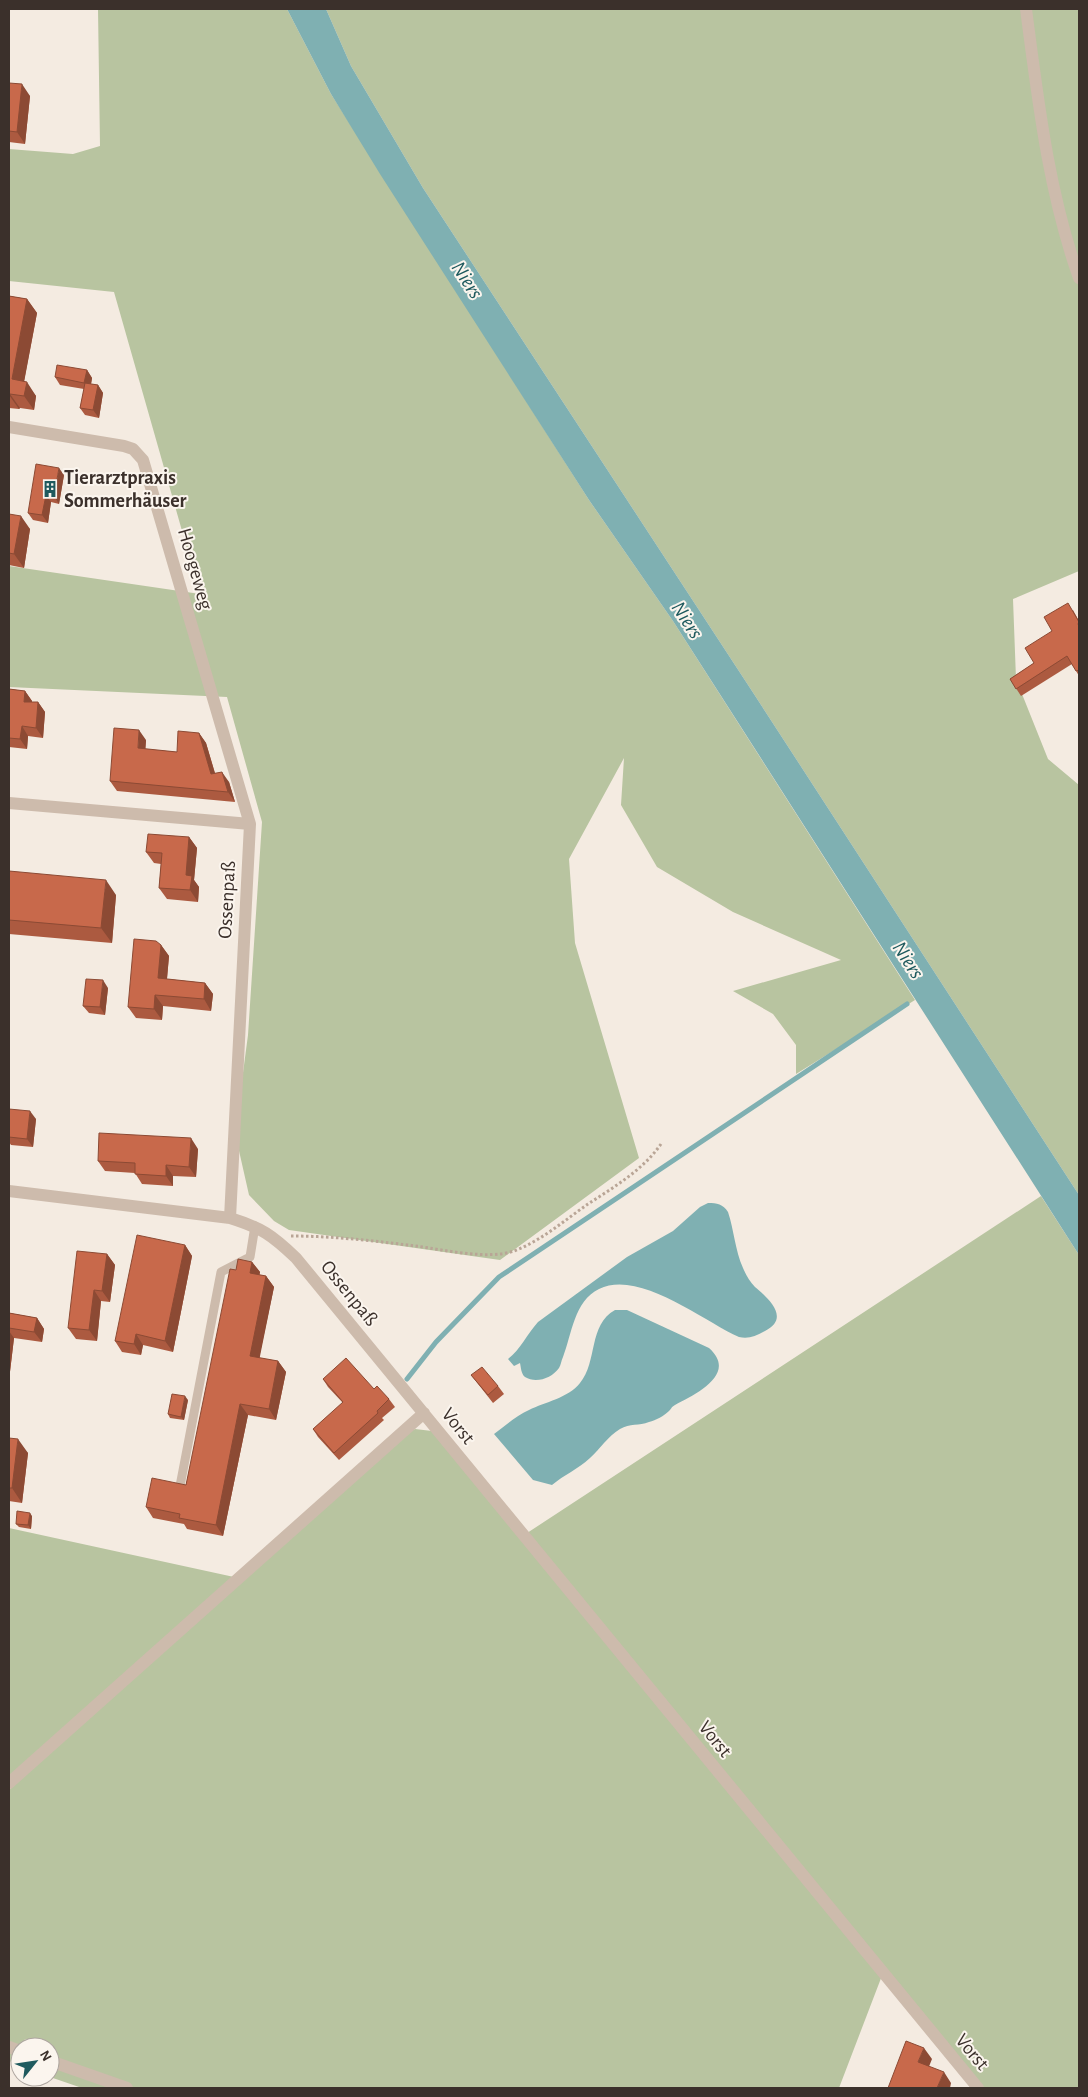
<svg xmlns="http://www.w3.org/2000/svg" width="1088" height="2097" font-family="'Alegreya Sans',sans-serif">
  <rect width="100%" height="100%" fill="#f4ebe1"/>
  <path fill="#b8c4a0" d="M98,9H287L331,94L589,500L673,621L915,1000L796,1074V1045L773,1014L733,991L841,960L733,912L657,867L621,805L624,758L569,859L575,943L639,1158L500,1260L289,1230L274,1221L249,1195L235,1133L248,1035L262,822L227,697L9,687V566L200,594L114,292L9,281V149L73,154L100,146Z
    M326,9H1079V571L1013,599L1016,679L1048,759L1079,785V1195L752,691L423,188L351,66Z
    M1041,1196L1079,1255V2088H978L883,1973L839,2088H82L50,2077V2047H20V2065L9,2061V1790L408,1433L415,1429L432,1431L521,1537Z
    M9,1528L234,1577L9,1778Z"/>
  <path fill="#7fb0b2" d="M287,9H326L351,66L423,188L752,691L1079,1195V1255L673,621L589,500L380,174L331,94Z
    M708,1203C717,1203 723,1204 728,1212C734,1230 735,1250 743,1268C746,1275 750,1282 755,1287C768,1298 791,1318 765,1331C756,1336 749,1339 739,1337C703,1321 639,1269 599,1289C574,1301 572,1334 563,1357C561,1361 561,1365 559,1368C552,1378 536,1384 525,1377C521,1374 521,1367 520,1363L514,1366L508,1359C521,1349 527,1334 538,1322L627,1257L673,1231L700,1207Z
    M615,1310H627L709,1348C738,1374 696,1394 675,1405C670,1408 673,1407 669,1411C664,1416 656,1420 649,1422C639,1426 630,1423 620,1429C608,1436 600,1449 590,1458C578,1469 564,1475 552,1485L533,1480L494,1434C505,1426 516,1416 529,1410C545,1402 568,1398 580,1383C598,1361 588,1325 615,1310Z"/>
  <g fill="none" stroke-linecap="round" stroke-linejoin="round">
    <path stroke="#7fb0b2" stroke-width="5" d="M407,1379L436,1342L499,1277L907,1004"/>
    <path stroke="#b9a596" stroke-width="3" stroke-dasharray="2.5 2.5" stroke-linecap="butt" d="M291,1236C333,1236 375,1241 416,1246C445,1250 487,1260 514,1251C541,1241 565,1220 588,1204C614,1187 643,1170 661,1144"/>
    <path stroke="#cdbbac" stroke-width="9" d="M180,1486L221,1272L250,1257L255,1226"/>
    <path stroke="#cdbbac" stroke-width="12" d="M1026,9C1038,100 1048,190 1079,278
      M9,427L124,446L133,449L143,460L250,824
      M9,803L250,824L230,1218
      M9,1191L230,1218C262,1228 272,1235 296,1258L978,2088
      M9,1783L424,1413
      M9,2047L20,2051
      M50,2061L127,2088"/>
  </g>
  <path fill="#ac5a40" d="M9,83L30,96L25,144L9,142Z
    M9,296L27,299L37,313L24,381L36,396L34,410L20,408L19,409L9,408Z
    M87,370L92,378L91,384L98,385L103,393L99,418L85,415L80,408L84,389L60,385L55,377Z
    M64,475L59,504L51,502L48,523L33,520L28,513Z
    M9,514L30,529L24,568L9,565Z
    M1073,610L1079,621V676L1072,664L1021,696L1010,679L1034,663L1052,631Z
    M9,689L25,691L32,701V702H38L45,712L43,738L28,736L27,749L9,747Z
    M199,733L206,743L215,773L229,782L235,802L117,791L110,781L146,740L145,749L177,752Z
    M189,837L197,848L194,880L199,887L198,902L167,899L159,888L161,864L154,863L146,852Z
    M9,871L116,895L112,943L9,934Z
    M161,945L169,956L167,979L205,983L213,994L211,1011L163,1006L162,1020L136,1018L128,1007Z
    M108,988L105,1015L89,1013L83,1006Z
    M9,1109L36,1119L33,1147L11,1145L9,1142V1149Z
    M198,1149L196,1177L173,1176V1186L142,1184L135,1173L105,1171L98,1161Z
    M185,1245L192,1256L173,1352L143,1345L141,1355L122,1352L115,1341Z
    M107,1254L115,1265L110,1302L101,1301L97,1341L76,1339L68,1328Z
    M252,1262L260,1272L259,1275L266,1276L274,1287L259,1358L278,1361L286,1372L276,1420L248,1415L223,1536L187,1529L184,1524L153,1518L146,1507L186,1485L236,1270Z
    M9,1313L37,1318L44,1329L42,1342L14,1338L9,1380Z
    M471,1375L498,1386L504,1394L493,1403Z
    M323,1379L374,1389L389,1399L395,1407L382,1418L384,1420L339,1460L318,1437L313,1429L343,1403L328,1387Z
    M188,1400L184,1420L170,1418L168,1414Z
    M9,1438L28,1453L22,1503L9,1501Z
    M32,1516L31,1529L19,1527L16,1524Z"/>
  <path fill="#8c4a34" d="M22,84L30,96L25,144L17,132Z
    M27,299L37,313L22,393L12,379Z
    M87,370L92,378L90,390L84,383Z
    M27,382L36,396L34,410L24,396Z
    M98,385L103,393L99,418L93,410Z
    M10,394L20,408L19,409L9,395Z
    M59,468L64,475L59,504L54,496Z
    M46,495L51,502L48,523L42,515Z
    M21,516L30,529L24,568L14,554Z
    M25,691L32,701L31,712L24,702Z
    M38,702L45,712L43,738L36,728Z
    M22,726L28,736L27,749L20,739Z
    M139,730L146,740L145,758L138,748Z
    M199,733L206,743L218,784L211,774Z
    M222,772L229,782L235,802L228,792Z
    M189,837L197,848L194,880L199,887L198,902L190,890L186,875Z
    M106,880L116,895L112,943L101,928Z
    M161,945L169,956L166,989L158,978Z
    M103,980L108,988L105,1015L100,1007Z
    M205,983L213,994L211,1011L204,999Z
    M155,995L163,1006L162,1020L154,1009Z
    M30,1111L36,1119L33,1147L27,1139Z
    M191,1138L198,1149L196,1177L189,1167Z
    M166,1165L173,1176V1186L166,1176Z
    M185,1245L192,1256L173,1352L165,1341Z
    M107,1254L115,1265L110,1302L102,1291Z
    M252,1262L260,1272L258,1284L250,1273Z
    M266,1276L274,1287L258,1366L250,1356Z
    M94,1290L101,1301L97,1341L89,1330Z
    M37,1318L44,1329L42,1342L34,1332Z
    M9,1331L14,1338L9,1380Z
    M136,1334L143,1345L141,1355L134,1344Z
    M278,1361L286,1372L276,1420L269,1409Z
    M185,1396L188,1400L184,1420L181,1417Z
    M240,1404L248,1415L223,1536L216,1525Z
    M18,1439L28,1453L22,1503L12,1488Z
    M30,1513L32,1516L31,1529L28,1525Z
    M924,2048L932,2059L926,2074L918,2062Z
    M944,2072L951,2083L950,2088H937Z"/>
  <path fill="#c8694b" stroke="#8c4a34" d="M9,83L22,84L17,132L9,131Z
    M9,296L27,299L12,379L27,382L24,396L10,394L9,395Z
    M57,365L87,370L84,383L55,377Z
    M85,383L98,385L93,410L80,408Z
    M36,464L59,468L54,496L46,495L42,515L28,513Z
    M9,514L21,516L14,554L9,553Z
    M1068,603L1079,622L1078,624L1079,626V670L1076,671L1067,656L1016,689L1010,679L1034,663L1025,648L1052,631L1044,617Z
    M9,689L25,691L24,702H38L36,728L22,726L20,739L9,738Z
    M114,728L139,730L138,748L177,752L178,731L199,733L211,774L222,772L228,792L110,781Z
    M148,834L189,837L186,875L192,876L190,890L159,888L162,853L146,852Z
    M9,871L106,880L101,928L9,920Z
    M134,939L156,941L161,945L158,978L205,983L204,999L155,995L154,1009L128,1007Z
    M86,979L103,980L100,1007L83,1006Z
    M9,1109L30,1111L27,1139L9,1137Z
    M99,1133L191,1138L189,1167L166,1165V1176L135,1174V1163L98,1161Z
    M137,1235L185,1245L165,1341L136,1334L134,1344L115,1341Z
    M77,1251L107,1254L102,1291L94,1290L89,1330L68,1328Z
    M238,1259L252,1262L250,1273L266,1276L250,1356L278,1361L269,1409L240,1404L216,1525L179,1518L180,1514L146,1507L152,1478L186,1485L230,1269L236,1270Z
    M9,1313L37,1318L34,1332L9,1328Z
    M346,1358L374,1389L377,1386L389,1399L377,1411L378,1413L334,1453L313,1429L343,1402L323,1379Z
    M482,1367L498,1386L488,1395L471,1375Z
    M172,1394L185,1396L181,1417L168,1414Z
    M9,1438L18,1439L12,1488H9Z
    M17,1511L30,1513L28,1525L16,1524Z
    M906,2041L924,2048L918,2062L944,2072L937,2088H888Z"/>
  <defs>
    <g id="building-bare" transform="scale(1.35)"><path d="M-4-6H4V6H1V3H-1V6H-4ZM-2.5-4.3h1.7v1.8h-1.7ZM.8-4.3h1.7v1.8H.8ZM-2.5-1h1.7V.8h-1.7ZM.8-1h1.7V.8H.8Z" fill="#1f5a5e" stroke="#fbf5ee" stroke-width="2.5" paint-order="stroke"/></g>
  </defs>
  <g fill-rule="evenodd">
    <use href="#building-bare" x="50" y="489"/>
  </g>
  <g text-anchor="middle" dominant-baseline="central" stroke-width="4" stroke-linejoin="round" paint-order="stroke">
    <g font-size="20" font-weight="bold" fill="#3b302b" stroke="#fbf5ee" text-anchor="start">
      <text x="64" y="478">Tierarztpraxis<tspan x="64" dy="23">Sommerhäuser</tspan></text>
    </g>
    <g font-size="20" fill="#3b302b" stroke="#fbf5ee">
      <text transform="translate(195 569) rotate(74)">Hoogeweg</text>
      <text transform="translate(227 900) rotate(-87)">Ossenpaß</text>
      <text transform="translate(349 1293) rotate(51)">Ossenpaß</text>
      <text transform="translate(458 1426) rotate(51)">Vorst</text>
      <text transform="translate(715 1739) rotate(51)">Vorst</text>
      <text transform="translate(972 2052) rotate(50)">Vorst</text>
    </g>
    <g font-size="21" font-style="italic" fill="#1f5a5e" stroke="#fbf5ee">
      <text transform="translate(467 280) rotate(57)">Niers</text>
      <text transform="translate(687 620) rotate(57)">Niers</text>
      <text transform="translate(908 960) rotate(57)">Niers</text>
    </g>
  </g>
  <rect width="1088" height="2097" fill="none" stroke="#3b302b" stroke-width="20"/>
  <g transform="translate(35 2062) rotate(60)"><circle r="24" fill="#fbf5ee" stroke="#aea6a0"/>
  <path d="M0-4L9 19L0 12L-9 19Z" fill="#1f5a5e"/>
  <text y="-8" font-size="14" font-weight="bold" text-anchor="middle" fill="#3b302b">N</text>
  </g>
</svg>
